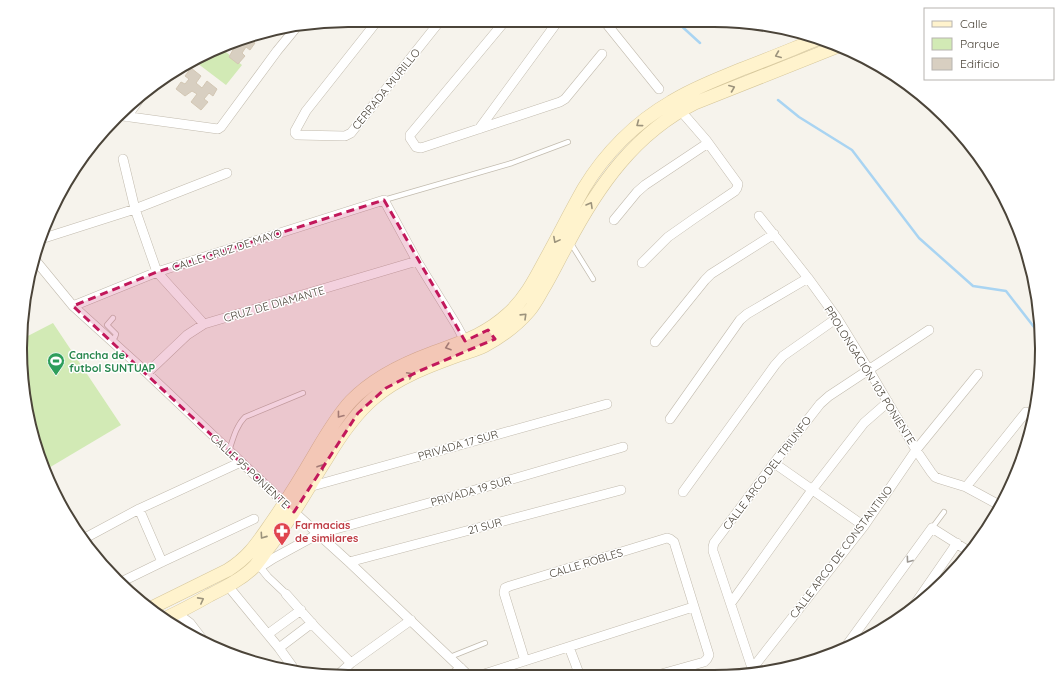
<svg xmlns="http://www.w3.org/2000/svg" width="1062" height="697" font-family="Quicksand,sans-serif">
  <rect width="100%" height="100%" fill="#f6f3ec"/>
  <path fill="#d2eab5" d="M221,48L242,65L226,85L197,63L201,58Z
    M53,323L121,425L47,469L26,413L22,339Z"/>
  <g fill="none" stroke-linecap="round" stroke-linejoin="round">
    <path stroke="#a9d4f2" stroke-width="2.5" d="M677,22L700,43
      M778,100L799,117L852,150L919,238L973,286L1006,291L1041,336"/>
  </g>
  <path fill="#d8cfc1" stroke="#d3c7b4" d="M244,37H247L255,43L250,50L246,47L242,53L245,56L238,64L229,57L234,48L230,45L223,50L221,48L237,40L240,42Z
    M191,68L201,76L196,83L202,88L207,81L217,89L213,96L209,93L204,99L208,102L201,110L191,102L197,94L192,91L185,96L176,89L181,82L185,84L189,79L185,76Z"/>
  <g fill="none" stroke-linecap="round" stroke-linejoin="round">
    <g stroke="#c2bbae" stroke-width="6">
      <path id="service" d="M384,200L512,163L568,142
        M570,242L593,279
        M112,341L115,337L116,334L107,325L113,318
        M229,451C233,439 236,426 245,417L303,393
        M932,528L944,512
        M450,657L485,643"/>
    </g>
    <g stroke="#c2bbae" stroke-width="8">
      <path id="pedestrian" d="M260,567L268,577L286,594"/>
    </g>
    <g stroke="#c2bbae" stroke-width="10">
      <path id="minor" d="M378,20L306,111L295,131V133L297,135L345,136L351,133L440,21
        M505,21L410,135V138L416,147L421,148L560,102L565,99L602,54
        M605,22L659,89
        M123,116L218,129L221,127L277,51L295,29
        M127,117L138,101
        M479,129L558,21
        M123,159L135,209L157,272L204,324
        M759,216L808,278L837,318L869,370L916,450L931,472L935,477L940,479L966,487L1001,506
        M614,220L637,192L645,185L708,143
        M41,239L135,209L227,173
        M36,261L73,306L147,373L294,512L349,562L468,675
        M642,263L668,237L695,218L735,191L737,188L738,184L706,140L680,110
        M73,306L157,272L384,200L417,261L457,326L465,341
        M655,342L705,280L711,274L774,234
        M147,373L187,335L204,324L417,261
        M670,419L740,320L747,314L808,278
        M774,463L864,526
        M309,487L607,404
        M966,487L1026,412
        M683,492L775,365L783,356L837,318
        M139,509L162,562
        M85,538L139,509L241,462
        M349,562L621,490
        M254,566L260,567L274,558L318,534L468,492L623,447
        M121,582L162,562L254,519
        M228,586L279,648L292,666
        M286,594L316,628L351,663
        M731,603L812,490L864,423L888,402
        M910,611L957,543
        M178,613L182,617L190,623L206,644
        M268,634L301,610
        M569,647L580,676
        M279,648L312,623
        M844,649L932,528L970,552
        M525,661L504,593L505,588L510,586L667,538L670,539L674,542L709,655L707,659L704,662L654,676
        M752,668L713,551V547L714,543L774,463L820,404L829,396L929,330
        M339,674L351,663L411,620
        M748,674L864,526L916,450L978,374
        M452,675L461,668
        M481,675L693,607"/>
    </g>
    <g stroke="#d6c79b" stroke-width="14">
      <path id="secondary" d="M151,608L228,570C250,556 258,542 272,522C288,499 302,476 316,452C326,435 337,416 351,401C373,378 402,364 432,353C461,342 484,336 508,314C527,297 537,275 549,253C561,231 572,209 584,188C605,153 636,122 671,102C693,88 718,79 742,69C766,60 790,50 815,40
        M166,618C181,611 196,603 210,595C226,587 242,579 255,566C259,561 263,556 266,551C290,522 307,489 327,458C340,436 354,415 374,398C398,377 429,366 459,355C467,352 476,350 484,346C501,337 517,325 529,311C535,304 539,296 543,289C552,274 559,259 567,245C598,186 635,133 695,103L836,47"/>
    </g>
    <use href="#service" stroke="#fff" stroke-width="4.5"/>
    <use href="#pedestrian" stroke="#fff" stroke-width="7"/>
    <use href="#minor" stroke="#fff" stroke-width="9"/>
    <use href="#secondary" stroke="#fff3cd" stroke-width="13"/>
  </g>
  <defs><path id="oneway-chevron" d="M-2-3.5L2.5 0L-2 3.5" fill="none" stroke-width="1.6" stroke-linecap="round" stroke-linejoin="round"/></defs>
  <g stroke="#9c937c">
    <use href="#oneway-chevron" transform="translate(778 55) rotate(158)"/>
    <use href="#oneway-chevron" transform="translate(732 88) rotate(-22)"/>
    <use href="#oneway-chevron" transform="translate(639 124) rotate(143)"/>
    <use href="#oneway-chevron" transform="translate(590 205) rotate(-60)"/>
    <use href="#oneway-chevron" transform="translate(556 240) rotate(118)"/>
    <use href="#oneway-chevron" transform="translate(524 316) rotate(-44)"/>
    <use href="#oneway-chevron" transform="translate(448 347) rotate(161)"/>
    <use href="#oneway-chevron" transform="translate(410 375) rotate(-27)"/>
    <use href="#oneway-chevron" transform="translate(340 415) rotate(128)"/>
    <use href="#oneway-chevron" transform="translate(321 467) rotate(-58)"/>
    <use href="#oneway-chevron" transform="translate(263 536) rotate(125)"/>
    <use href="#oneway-chevron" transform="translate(201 600) rotate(-28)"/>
  </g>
  <use stroke="#9c9892" href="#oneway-chevron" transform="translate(909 560) rotate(126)"/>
  <path fill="#c2185b" fill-opacity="0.2" stroke="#c2185b" stroke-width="3" stroke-dasharray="8 5" stroke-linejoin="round" d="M384,200L465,341L488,330L495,339L417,372L386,388L358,413L294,512L73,306L157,272Z"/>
  <defs>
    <g id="stadium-pin" transform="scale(0.9)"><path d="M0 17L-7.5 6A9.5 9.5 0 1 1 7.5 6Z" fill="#2e9e5b" stroke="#fff"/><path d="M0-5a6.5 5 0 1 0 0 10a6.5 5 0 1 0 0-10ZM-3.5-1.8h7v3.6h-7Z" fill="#fff"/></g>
    <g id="pharmacy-pin" transform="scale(0.9)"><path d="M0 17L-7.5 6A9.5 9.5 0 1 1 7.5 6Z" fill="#e0444e" stroke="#fff"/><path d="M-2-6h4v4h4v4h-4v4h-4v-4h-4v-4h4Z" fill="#fff"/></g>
  </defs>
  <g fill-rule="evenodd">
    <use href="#stadium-pin" x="56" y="361"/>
    <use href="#pharmacy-pin" x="282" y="531"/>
  </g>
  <g text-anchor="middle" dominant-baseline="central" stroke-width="3" stroke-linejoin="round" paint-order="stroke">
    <g font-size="11" fill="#4b4439" stroke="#fff">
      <text transform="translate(386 89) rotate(-51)">CERRADA MURILLO</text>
      <text transform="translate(227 250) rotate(-18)">CALLE CRUZ DE MAYO</text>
      <text transform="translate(274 304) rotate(-16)">CRUZ DE DIAMANTE</text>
      <text transform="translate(870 375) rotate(58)">PROLONGACIÓN 103 PONIENTE</text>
      <text transform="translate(458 445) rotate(-16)">PRIVADA 17 SUR</text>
      <text transform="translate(250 471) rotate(43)">CALLE 95 PONIENTE</text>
      <text transform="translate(767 473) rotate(-53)">CALLE ARCO DEL TRIUNFO</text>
      <text transform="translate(471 491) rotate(-16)">PRIVADA 19 SUR</text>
      <text transform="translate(485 526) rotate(-15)">21 SUR</text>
      <text transform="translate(841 552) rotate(-53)">CALLE ARCO DE CONSTANTINO</text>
      <text transform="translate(586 563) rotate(-17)">CALLE ROBLES</text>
    </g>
    <g font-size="11" font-weight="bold" fill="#27864d" stroke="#fff" text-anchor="start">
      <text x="69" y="355">Cancha de<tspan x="69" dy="13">futbol SUNTUAP</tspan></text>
    </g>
    <g font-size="11" font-weight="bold" fill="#be3a42" stroke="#fff" text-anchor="start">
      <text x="295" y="525">Farmacias<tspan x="295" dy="13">de similares</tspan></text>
    </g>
  </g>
  <path d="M0 0H1062V697H0ZM348 27H714A321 321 0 0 1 1035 348V349A321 321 0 0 1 714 670H348A321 321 0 0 1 27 349V348A321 321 0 0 1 348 27Z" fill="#fff" fill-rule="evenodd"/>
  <path fill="none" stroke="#4b4439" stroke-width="2" d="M348 27H714A321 321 0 0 1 1035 348V349A321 321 0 0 1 714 670H348A321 321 0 0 1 27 349V348A321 321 0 0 1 348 27Z"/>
  <rect x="924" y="8" width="130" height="72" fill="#ffffff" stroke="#b7b4b0"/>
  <rect x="932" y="21" width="20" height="6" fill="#fff3cd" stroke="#b7b4b0"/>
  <text x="960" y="28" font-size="12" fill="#4b4439">Calle</text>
  <rect x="932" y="38" width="20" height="12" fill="#d2eab5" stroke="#b7b4b0"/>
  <text x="960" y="48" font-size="12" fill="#4b4439">Parque</text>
  <rect x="932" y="58" width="20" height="12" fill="#d8cfc1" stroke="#b7b4b0"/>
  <text x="960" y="68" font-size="12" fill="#4b4439">Edificio</text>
</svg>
